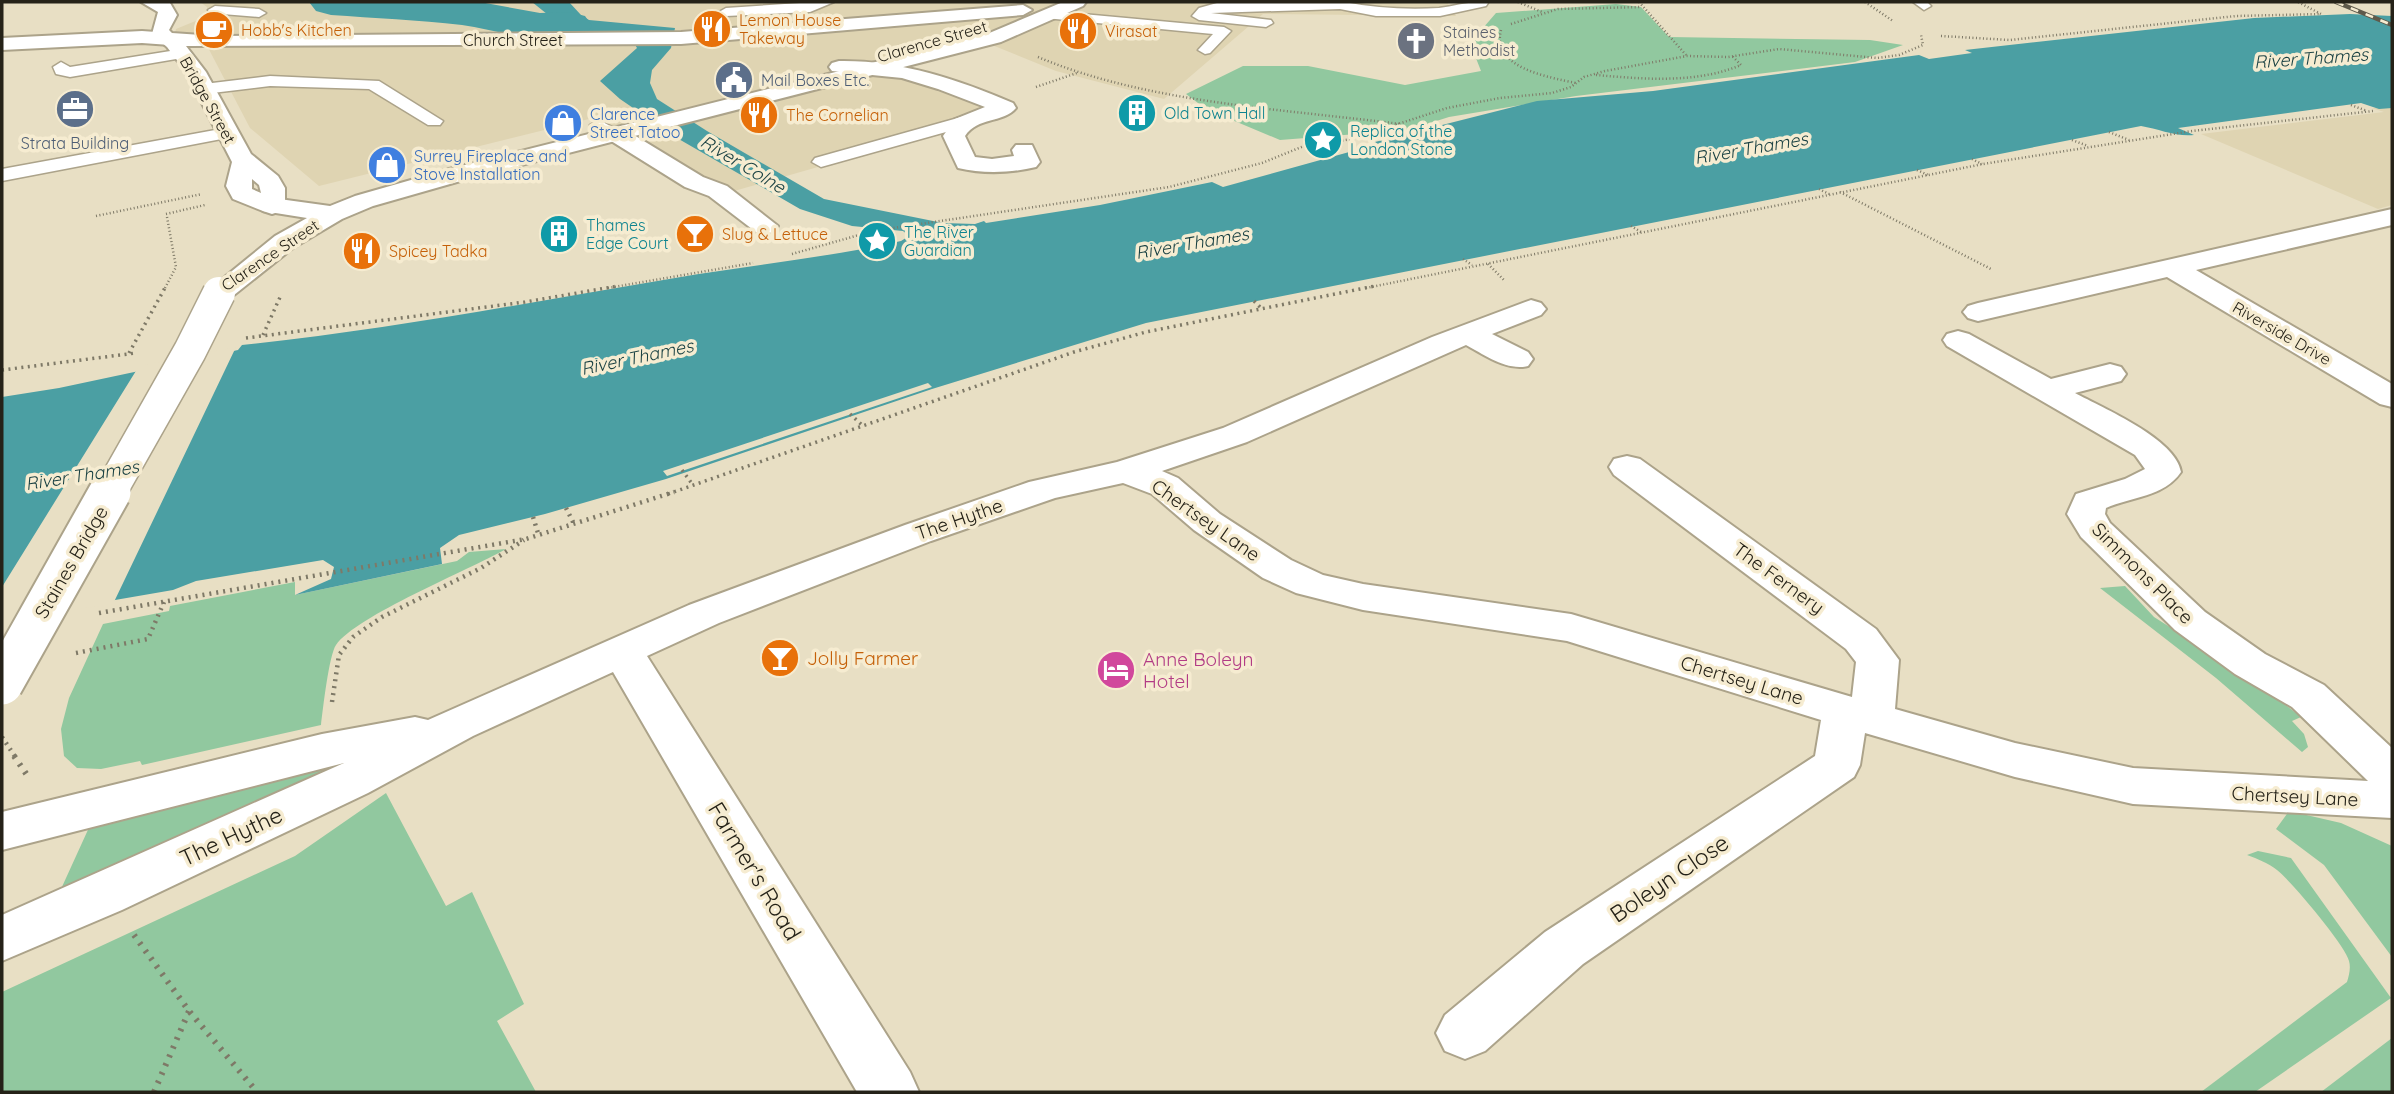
<svg xmlns="http://www.w3.org/2000/svg" width="2394" height="1094" font-family="Quicksand,sans-serif">
  <rect width="100%" height="100%" fill="#e8dfc4"/>
  <path fill="#dfd4b2" d="M200,2H1447L1456,16L1263,14L1164,99L1056,71L992,45L903,68L985,101L1017,110L713,197L683,185L597,117L319,186L250,128L203,38L175,33L176,29L210,15L207,7Z
    M2372,108H2392V205L2378,209L2201,134L2384,112Z"/>
  <path fill="#91c89f" d="M1616,4L1641,7L1669,37L1870,40L1903,45L1855,62L1576,96L1449,117L1408,130L1280,140L1206,109L1186,94L1243,66H1308L1405,85L1481,71L1470,43L1496,13Z
    M506,549C469,570 356,616 336,645C329,655 323,709 321,725L142,765L140,761L101,769L77,768L64,756L61,729L69,698L103,624L169,611L170,606L295,582V595L457,561L469,552Z
    M2125,586L2154,617L2252,679L2301,717L2292,721L2304,734L2308,747L2302,752L2216,678L2100,588Z
    M356,760L61,889L92,821Z
    M386,793L446,906L472,892L524,1004L497,1021L536,1092H2V992L295,856Z
    M2289,811L2341,823L2392,846V957L2324,865L2276,829Z
    M2258,851L2291,858L2391,998L2255,1092H2201L2347,982C2349,975 2351,968 2349,961C2346,946 2290,880 2277,870C2268,863 2258,859 2247,855Z
    M2392,1038V1092H2321Z"/>
  <path fill="#4b9fa3" d="M532,2H569L581,15L589,20L675,28L671,48L652,70L650,83L657,99L707,131L824,199L943,223L975,224L984,221L986,223L1100,205L1212,182L1223,187L1378,144L1375,142L1537,101L1653,91L1919,55L1929,59L1972,53L1965,50L2254,18L2350,14L2392,16V108L2379,109L2361,103L2178,128L2194,135C2176,137 2159,129 2141,126L1146,323L932,389L666,479L545,514L459,535L440,548L442,564L295,595L331,579L334,567L323,560L196,581L173,590L115,600L2,616V397L59,388L238,350L242,345C387,330 531,302 675,278C750,265 826,258 901,241L909,236L903,231L852,226L800,209L677,138L620,99L600,81L637,48L629,35L534,29L475,16L436,13L443,7L557,22Z"/>
  <path fill="#e8dfc4" d="M236,347L113,604L2,620V587L139,366Z
    M928,383L932,387L667,476L663,471Z"/>
  <g fill="none" stroke-linecap="round" stroke-linejoin="round">
    <path fill="#4b9fa3" fill-rule="evenodd" d="M309,2H480L540,13L569,12L585,16L592,26L585,36C542,47 504,31 462,25C418,20 374,18 331,15L316,11Z"/>
    <g stroke="#aca38a" stroke-width="3">
      <path id="lane" d="M815,2H834L810,12L726,16L719,12L726,8Z
        M1344,2C1375,8 1407,10 1439,8C1456,6 1471,0 1488,3L1486,6L1440,16H1376L1340,9L1211,13L1271,20L1273,23L1266,27L1199,20L1192,16L1199,8L1217,3Z
        M1913,2H1927L1931,6L1924,10Z
        M215,6L259,9L266,13L259,17L210,13L208,10Z
        M1050,11L1224,27L1231,31L1210,53L1205,54L1198,50L1213,34L1045,18L1043,15Z
        M183,49L188,51L191,54L188,57L70,77L56,74L53,67L61,62L70,67Z
        M270,76L379,81L443,121L440,125H428L369,89L270,86L204,94L196,89L204,84Z
        M965,116L971,117L974,121L971,125L821,167L812,162L815,158Z
        M599,120L625,134L616,139L590,125Z
        M226,128L235,133L232,137L2,181V169Z"/>
    </g>
    <g stroke="#aca38a" stroke-width="4">
      <path id="street" d="M142,31L170,33L179,39L170,45L142,43L2,50V38Z
        M839,61C900,60 957,79 1013,103L1016,108C1004,123 977,117 965,136L975,157L992,159L1014,156L1012,150L1016,145H1032L1040,162L1036,167C1011,173 983,174 958,168L943,136L955,119L985,107L938,89L902,78L832,71L829,67L832,63Z
        M616,127L624,129L703,177L727,186L778,226L774,232L765,234L756,232L709,196L685,187L608,139L605,134L608,129Z
        M2392,209V225L2196,270L2392,384V407L2380,404L2167,277L1978,321L1968,318L1963,312L1968,306L1978,303Z
        M1531,300L1541,303L1546,309L1541,315L1492,334L1528,352L1533,359L1528,366C1506,371 1485,355 1466,345L1247,442L1162,471L1178,478L1220,514L1291,560L1323,575L1363,584L1571,614L1852,697L1856,662L1846,649L1614,475L1609,467L1614,459L1627,456L1640,459L1876,629L1899,660L1895,709L2015,743L2133,768L2368,781L2292,707L2235,674L2175,630L2081,537L2067,514L2076,494L2125,479L2145,469L2135,455L1947,346L1943,340L1947,334L1958,331L1969,334L2051,379L2110,364L2121,367L2126,374L2121,381L2075,393C2103,408 2176,439 2181,472C2164,497 2131,497 2106,508L2105,514L2110,523L2205,612L2265,654L2324,685L2392,748V818L2133,804L2015,777L1865,733L1860,765L1854,777L1583,964L1485,1051L1465,1059L1445,1051L1436,1033L1445,1015L1545,932L1815,756L1821,720L1567,641L1363,610L1296,593L1263,578L1194,530L1152,494L1123,483L1055,498L931,541L719,623L647,656L910,1072L919,1092H857L613,672L473,736L368,793L122,910L2,961V915L344,763L2,850V812L322,734L415,717L428,720L689,605L905,525L1029,482L1117,462L1223,428L1432,337Z"/>
    </g>
    <g stroke="#aca38a" stroke-width="4">
      <path id="secondary" d="M141,2L170,3L177,15L169,30L172,33L216,36L681,32L1023,5L1032,10L1023,15L681,44L186,46L206,72L251,154L278,176L285,188V206L281,211L272,214L263,211L233,199L226,186L232,162L186,72L167,47L152,34L158,12ZM252,179L259,185L261,193L252,189Z"/>
    </g>
    <g stroke="#aca38a" stroke-width="4">
      <path id="primary" d="M1063,2H1086L1083,6L1001,42L471,178L373,206L342,219L293,248L229,299L219,302L209,299L205,293L275,236L307,218L263,211L259,206L263,201L272,198L330,206L355,196L453,168L987,34Z"/>
    </g>
    <path stroke="#7e7967" stroke-width="2.5" stroke-dasharray="1 2.5" stroke-linecap="butt" d="M1518,2L1542,12
      M1639,2L1686,55
      M1865,2L1893,21
      M1511,24L1558,9L1641,7
      M1501,30C1491,68 1548,77 1576,83
      M1941,36L2010,40L2236,16L2321,14L2298,2
      M1038,57C1147,103 1283,109 1400,124
      M1596,75C1643,79 1696,84 1741,65L1732,56
      M1036,87L1077,73
      M2351,105L2367,111
      M2109,132L2129,140
      M2072,140L2088,146
      M1972,159L1982,164
      M1917,170L1928,175
      M1819,189L1829,194
      M1840,192L1991,269
      M166,214L205,205
      M96,216L202,194
      M1631,226L1641,232
      M792,254L873,231L1169,187L1262,163L1304,146L1352,139L1447,108L1500,98L1552,93L1571,87L1584,77L1605,71L1687,56L1728,57L1779,49L1877,58L1899,55L1923,45L1921,35
      M1463,259L1472,265
      M1488,264L1504,280
      M165,288L176,267L167,217
      M608,288L753,263
      M1366,288L1983,164L2192,131L2373,111"/>
    <path stroke="#7e7967" stroke-width="3.5" stroke-dasharray="2 4.5" stroke-linecap="butt" d="M1254,301L1261,308
      M263,335L281,295
      M246,338L525,302L618,286
      M129,353L166,286
      M2,370L136,353
      M850,414L862,425
      M682,470L693,485
      M668,494L1074,352L1146,332L1375,286"/>
    <path stroke="#7e7967" stroke-width="4.5" stroke-dasharray="2 5" stroke-linecap="butt" d="M566,508L573,522
      M533,517L538,533
      M99,613L526,539L674,492
      M76,653L148,639L164,602
      M332,702L339,655L353,637L382,617L481,568L524,540
      M2,737L16,758"/>
    <path stroke="#7e7967" stroke-width="6" stroke-dasharray="2.5 7" stroke-linecap="butt" d="M14,756L27,775
      M134,935L189,1011L257,1092
      M154,1092L189,1011"/>
    <use href="#lane" fill="#fff" fill-rule="evenodd"/>
    <use href="#street" fill="#fff" fill-rule="evenodd"/>
    <use href="#secondary" fill="#fff" fill-rule="evenodd"/>
    <use href="#primary" fill="#fff" fill-rule="evenodd"/>
    <g stroke="#5f5a4b" stroke-width="4.5">
      <path id="rail" d="M2336,2L2392,25"/>
    </g>
    <use href="#rail" stroke="#f6ecd1" stroke-width="2.5" stroke-dasharray="8" stroke-linecap="butt"/>
    <g stroke="#aca38a" stroke-width="35" stroke-linecap="butt">
      <path id="primary-bridge-far1" d="M109,494L190,351L219,293"/>
    </g>
    <g stroke="#aca38a" stroke-width="45" stroke-linecap="butt">
      <path id="primary-bridge" d="M2,684L110,492"/>
    </g>
    <use href="#primary-bridge-far1" stroke="#fff" stroke-width="32"/>
    <use href="#primary-bridge" stroke="#fff" stroke-width="41"/>
  </g>
  <defs>
    <g id="restaurant-disc" transform="scale(2.0125)"><circle r="9.5" fill="#e8710a" stroke="#f6ecd1"/><path d="M-5-6h1v4h1v-4h1v4h1v-4h1v5L-1.5 .5V6h-2V.5L-5-1ZM5-6V6H3V1.5H1.5Q1.5-4 5-6Z" fill="#fff"/></g>
    <g id="cafe-disc" transform="scale(2.0125)"><circle r="9.5" fill="#e8710a" stroke="#f6ecd1"/><path d="M-5.5-4.5H6V0H3Q3 3.5 0 3.5H-2.5Q-5.5 3.5-5.5 0ZM3-3.2v2h1.7v-2ZM-6 4.5H4V6H-6Z" fill="#fff"/></g>
    <g id="church-disc" transform="scale(2.0125)"><circle r="9.5" fill="#6b7280" stroke="#f6ecd1"/><path d="M-1.2-6h2.4v3.5h3.3v2.4h-3.3V6h-2.4V-.1h-3.3v-2.4h3.3Z" fill="#fff"/></g>
    <g id="civic-disc" transform="scale(2.0125)"><circle r="9.5" fill="#5c6f8a" stroke="#f6ecd1"/><path d="M-.6-6.5H3V-4.5H.6V-3L4-1V1h2V6H-6V1h2V-1L-.6-3ZM-1.2 2.5V6h2.4V2.5Z" fill="#fff"/></g>
    <g id="office-disc" transform="scale(2.0125)"><circle r="9.5" fill="#5c6f8a" stroke="#f6ecd1"/><path d="M-6-3h4V-5.5h4V-3h4V5H-6ZM-1-4.5V-3h2v-1.5ZM-6 0V1H6V0Z" fill="#fff"/></g>
    <g id="building-disc" transform="scale(2.0125)"><circle r="9.5" fill="#0f9aa8" stroke="#f6ecd1"/><path d="M-4-6H4V6H1V3H-1V6H-4ZM-2.5-4.3h1.7v1.8h-1.7ZM.8-4.3h1.7v1.8H.8ZM-2.5-1h1.7V.8h-1.7ZM.8-1h1.7V.8H.8Z" fill="#fff"/></g>
    <g id="shop-disc" transform="scale(2.0125)"><circle r="9.5" fill="#3f7fe0" stroke="#f6ecd1"/><path d="M-5-2.5h2.3a2.7 3.5 0 0 1 5.4 0H5L5.5 6h-11ZM-1.5-2.5h3a1.5 2.3 0 0 0-3 0Z" fill="#fff"/></g>
    <g id="sight-disc" transform="scale(2.0125)"><circle r="9.5" fill="#0f9aa8" stroke="#f6ecd1"/><path d="M0-6L1.8-2.2L6-1.7L2.9 1.2L3.7 5.4L0 3.3L-3.7 5.4L-2.9 1.2L-6-1.7L-1.8-2.2Z" fill="#fff"/></g>
    <g id="bar-disc" transform="scale(2.0125)"><circle r="9.5" fill="#e8710a" stroke="#f6ecd1"/><path d="M-6-5H6L.8 .8V4.5H3.5V6h-7V4.5H-.8V.8Z" fill="#fff"/></g>
    <g id="hotel-disc" transform="scale(2.0125)"><circle r="9.5" fill="#d1479c" stroke="#f6ecd1"/><path d="M-6-4.5h1.5V1H6V5H4.5V3h-9V5H-6ZM-4 0a1.8 1.8 0 1 1 3.6 0ZM.5 0V-2.5h3Q6-2.5 6 0Z" fill="#fff"/></g>
  </defs>
  <g fill-rule="evenodd">
    <use href="#restaurant-disc" x="712" y="29"/>
    <use href="#cafe-disc" x="214" y="30"/>
    <use href="#restaurant-disc" x="1078" y="31"/>
    <use href="#church-disc" x="1416" y="41"/>
    <use href="#civic-disc" x="734" y="80"/>
    <use href="#office-disc" x="75" y="109"/>
    <use href="#building-disc" x="1137" y="113"/>
    <use href="#restaurant-disc" x="759" y="115"/>
    <use href="#shop-disc" x="563" y="123"/>
    <use href="#sight-disc" x="1323" y="140"/>
    <use href="#shop-disc" x="387" y="165"/>
    <use href="#building-disc" x="559" y="234"/>
    <use href="#bar-disc" x="695" y="234"/>
    <use href="#sight-disc" x="877" y="241"/>
    <use href="#restaurant-disc" x="362" y="251"/>
    <use href="#bar-disc" x="780" y="658"/>
    <use href="#hotel-disc" x="1116" y="670"/>
  </g>
  <g text-anchor="middle" dominant-baseline="central" stroke-width="7" stroke-linejoin="round" paint-order="stroke">
    <g font-size="16" fill="#c56008" stroke="#f6ecd1" text-anchor="start">
      <text x="739" y="20">Lemon House<tspan x="739" dy="18">Takeway</tspan></text>
      <text x="241" y="30">Hobb's Kitchen</text>
      <text x="1105" y="31">Virasat</text>
      <text x="786" y="115">The Cornelian</text>
      <text x="722" y="234">Slug &amp; Lettuce</text>
      <text x="389" y="251">Spicey Tadka</text>
    </g>
    <g font-size="16" fill="#5b616d" stroke="#f6ecd1" text-anchor="start">
      <text x="1443" y="32">Staines<tspan x="1443" dy="18">Methodist</tspan></text>
    </g>
    <g font-size="16" fill="#252218" stroke="#f6ecd1">
      <text x="513" y="40">Church Street</text>
      <text transform="translate(932 41) rotate(-16)">Clarence Street</text>
      <text transform="translate(208 100) rotate(61)">Bridge Street</text>
      <text transform="translate(270 255) rotate(-34)">Clarence Street</text>
      <text transform="translate(2282 333) rotate(30)">Riverside Drive</text>
    </g>
    <g font-size="16" fill="#4e5e75" stroke="#f6ecd1" text-anchor="start">
      <text x="761" y="80">Mail Boxes Etc.</text>
      <text x="75" y="143" text-anchor="middle">Strata Building</text>
    </g>
    <g font-size="16" fill="#0d838f" stroke="#f6ecd1" text-anchor="start">
      <text x="1164" y="113">Old Town Hall</text>
      <text x="1350" y="131">Replica of the<tspan x="1350" dy="18">London Stone</tspan></text>
      <text x="586" y="225">Thames<tspan x="586" dy="18">Edge Court</tspan></text>
      <text x="904" y="232">The River<tspan x="904" dy="18">Guardian</tspan></text>
    </g>
    <g font-size="16" fill="#366cbe" stroke="#f6ecd1" text-anchor="start">
      <text x="590" y="114">Clarence<tspan x="590" dy="18">Street Tatoo</tspan></text>
      <text x="414" y="156">Surrey Fireplace and<tspan x="414" dy="18">Stove Installation</tspan></text>
    </g>
    <g font-size="18" font-style="italic" fill="#173f41" stroke="#f6ecd1">
      <text transform="translate(2311 58) rotate(-4)">River Thames</text>
      <text transform="translate(1751 148) rotate(-10)">River Thames</text>
      <text transform="translate(743 164) rotate(31)">River Colne</text>
      <text transform="translate(1192 243) rotate(-10)">River Thames</text>
      <text transform="translate(637 357) rotate(-12)">River Thames</text>
      <text transform="translate(82 475) rotate(-9)">River Thames</text>
    </g>
    <g font-size="19" fill="#252218" stroke="#f6ecd1">
      <text transform="translate(959 519) rotate(-19)">The Hythe</text>
      <text transform="translate(1206 520) rotate(35)">Chertsey Lane</text>
      <text transform="translate(71 562) rotate(-60)">Staines Bridge</text>
      <text transform="translate(2143 573) rotate(45)">Simmons Place</text>
      <text transform="translate(1779 578) rotate(36)">The Fernery</text>
      <text transform="translate(1742 680) rotate(17)">Chertsey Lane</text>
      <text transform="translate(2295 796) rotate(3)">Chertsey Lane</text>
    </g>
    <g font-size="19" fill="#c56008" stroke="#f6ecd1" text-anchor="start">
      <text x="807" y="658">Jolly Farmer</text>
    </g>
    <g font-size="19" fill="#b23c85" stroke="#f6ecd1" text-anchor="start">
      <text x="1143" y="659">Anne Boleyn<tspan x="1143" dy="22">Hotel</tspan></text>
    </g>
    <g font-size="23" fill="#252218" stroke="#f6ecd1">
      <text transform="translate(231 836) rotate(-25)">The Hythe</text>
      <text transform="translate(755 871) rotate(59)">Farmer's Road</text>
      <text transform="translate(1669 878) rotate(-34)">Boleyn Close</text>
    </g>
  </g>
  <rect width="2394" height="1094" fill="none" stroke="#252218" stroke-width="7"/>
</svg>
